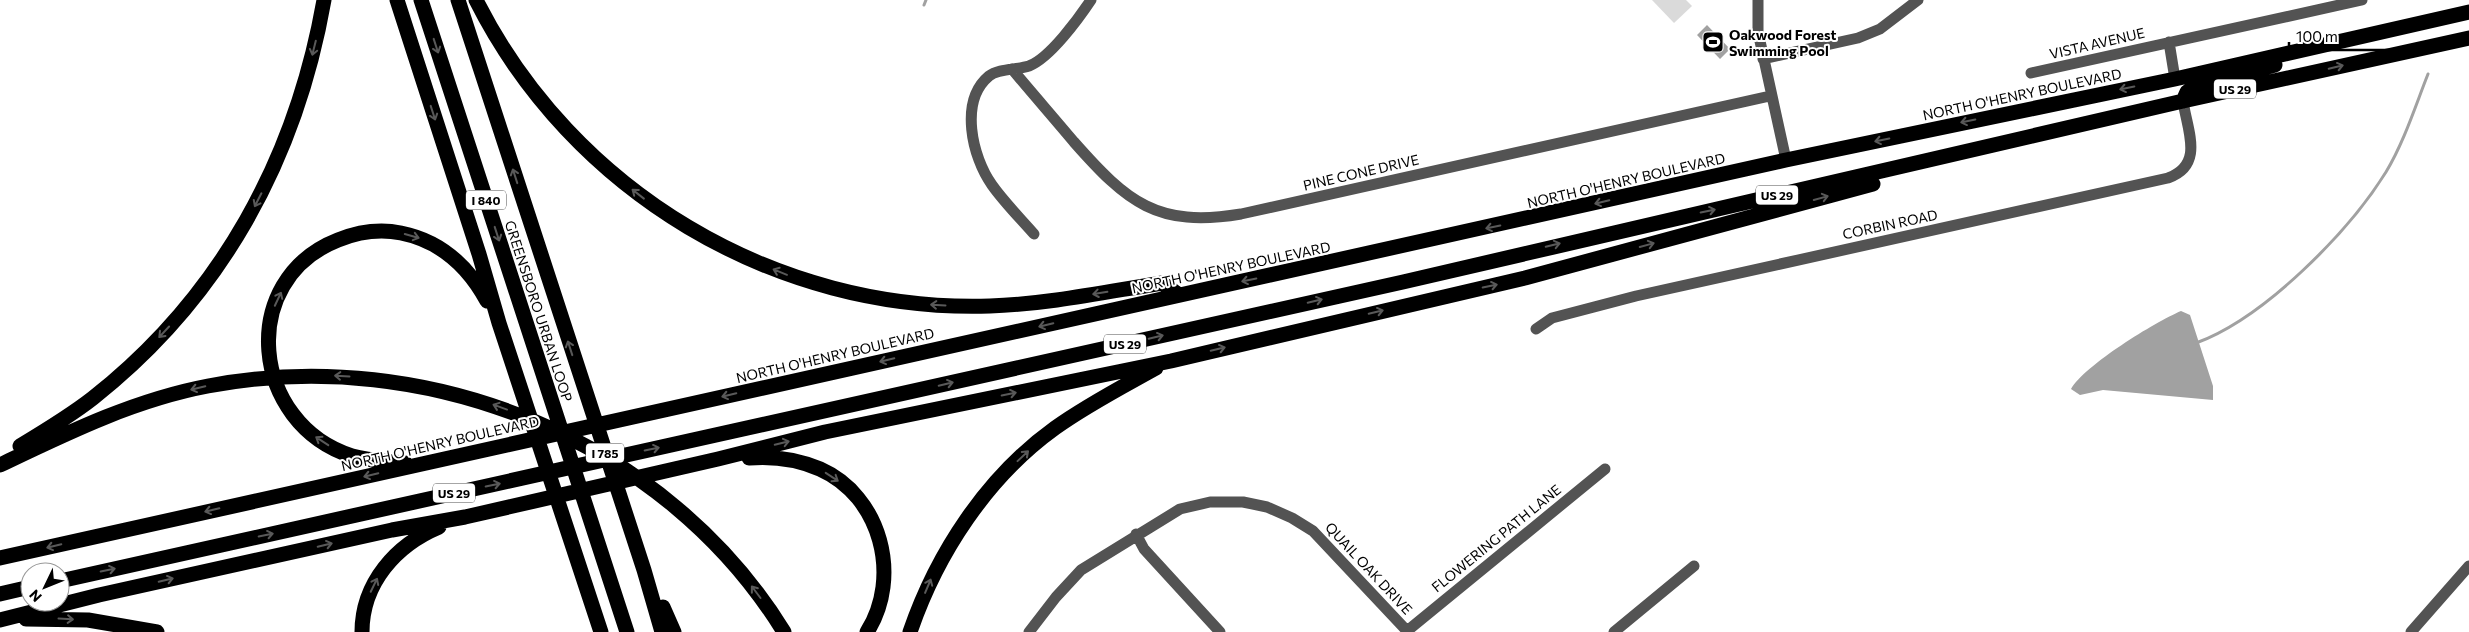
<svg xmlns="http://www.w3.org/2000/svg" width="2469" height="632" font-family="Commissioner,sans-serif">
  <rect width="100%" height="100%" fill="#fff"/>
  <path fill="#dadada" d="M1652,0H1686L1692,6L1674,23Z"/>
  <path fill="#a1a1a1" d="M1707,25L1730,49L1720,59L1697,35Z
    M2181,311L2190,315L2213,386V400L2103,390L2080,395L2071,389C2085,365 2155,322 2181,311Z"/>
  <g fill="none" stroke-linecap="round" stroke-linejoin="round">
    <path stroke="#a1a1a1" stroke-width="3" d="M924,5L926,0
      M2196,343C2264,318 2348,233 2386,172C2404,142 2415,107 2428,74"/>
    <path stroke="#535353" stroke-width="11" d="M1758,0V32L1786,160
      M2169,42L2175,79
      M1763,59L1858,38L1880,29L1918,0
      M1012,69C1032,93 1053,117 1074,142C1127,202 1157,228 1241,214L1770,96
      M2031,73L2362,0
      M1034,234C1020,218 1004,202 992,185C972,157 959,101 989,76C999,68 1017,70 1029,66C1050,58 1079,18 1091,0
      M1536,329L1552,318L1636,296L2168,178C2205,165 2187,130 2183,101
      M1136,534L1144,549L1220,632
      M1407,631L1605,469
      M1029,632L1056,597L1081,570L1180,509L1210,502H1243L1267,507L1292,518L1313,531L1408,632
      M1614,632L1694,566
      M2411,632L2469,566"/>
    <path stroke="#000" stroke-width="15" d="M397,0L479,254L499,323L601,632
      M421,0L627,632
      M458,0L644,570L662,632
      M476,0C572,191 775,313 990,306C1048,304 1105,292 1162,283L1179,295
      M2183,101L2187,92L2197,86L2275,65
      M20,446C45,431 70,416 93,398C221,297 296,159 324,0
      M749,458C774,456 797,459 820,469C881,496 902,577 867,632
      M405,463C387,461 369,461 352,456C251,424 236,280 338,240C358,232 381,229 401,233C441,241 468,266 487,301
      M0,465C67,433 134,400 208,386C427,344 666,440 784,632
      M0,558L1786,160L2175,79L2469,12
      M60,581L1403,282L2183,101L2469,38
      M0,594L30,587
      M663,607L674,632
      M26,619L88,620L157,632
      M0,620L99,595L392,530L465,517L718,459L825,432L1171,361L1525,278L1873,184
      M362,632C362,583 396,545 439,527
      M910,632C937,553 987,477 1055,428C1087,405 1122,387 1156,368"/>
  </g>
  <defs><path id="oneway-shaft" d="M-6 0H5M1.5-3L5.5 0L1.5 3" fill="none" stroke-width="1.6" stroke-linecap="round" stroke-linejoin="round" transform="scale(1.25)"/></defs>
  <g stroke="#595959">
    <use href="#oneway-shaft" transform="translate(436 46) rotate(72)"/>
    <use href="#oneway-shaft" transform="translate(314 48) rotate(104)"/>
    <use href="#oneway-shaft" transform="translate(2336 67) rotate(-13)"/>
    <use href="#oneway-shaft" transform="translate(2127 88) rotate(168)"/>
    <use href="#oneway-shaft" transform="translate(433 113) rotate(72)"/>
    <use href="#oneway-shaft" transform="translate(1968 121) rotate(168)"/>
    <use href="#oneway-shaft" transform="translate(1882 140) rotate(168)"/>
    <use href="#oneway-shaft" transform="translate(515 176) rotate(-108)"/>
    <use href="#oneway-shaft" transform="translate(638 194) rotate(-142)"/>
    <use href="#oneway-shaft" transform="translate(1821 198) rotate(-15)"/>
    <use href="#oneway-shaft" transform="translate(258 200) rotate(117)"/>
    <use href="#oneway-shaft" transform="translate(1602 202) rotate(167)"/>
    <use href="#oneway-shaft" transform="translate(1708 211) rotate(-12)"/>
    <use href="#oneway-shaft" transform="translate(1493 227) rotate(168)"/>
    <use href="#oneway-shaft" transform="translate(497 234) rotate(72)"/>
    <use href="#oneway-shaft" transform="translate(412 236) rotate(16)"/>
    <use href="#oneway-shaft" transform="translate(1553 245) rotate(-14)"/>
    <use href="#oneway-shaft" transform="translate(1647 245) rotate(-15)"/>
    <use href="#oneway-shaft" transform="translate(780 272) rotate(-158)"/>
    <use href="#oneway-shaft" transform="translate(1249 280) rotate(168)"/>
    <use href="#oneway-shaft" transform="translate(1490 286) rotate(-12)"/>
    <use href="#oneway-shaft" transform="translate(1100 293) rotate(171)"/>
    <use href="#oneway-shaft" transform="translate(278 299) rotate(-65)"/>
    <use href="#oneway-shaft" transform="translate(1315 301) rotate(-13)"/>
    <use href="#oneway-shaft" transform="translate(938 305) rotate(-177)"/>
    <use href="#oneway-shaft" transform="translate(1376 312) rotate(-13)"/>
    <use href="#oneway-shaft" transform="translate(1046 325) rotate(167)"/>
    <use href="#oneway-shaft" transform="translate(164 332) rotate(133)"/>
    <use href="#oneway-shaft" transform="translate(1156 337) rotate(-13)"/>
    <use href="#oneway-shaft" transform="translate(570 348) rotate(-108)"/>
    <use href="#oneway-shaft" transform="translate(1218 349) rotate(-13)"/>
    <use href="#oneway-shaft" transform="translate(887 360) rotate(167)"/>
    <use href="#oneway-shaft" transform="translate(342 376) rotate(-177)"/>
    <use href="#oneway-shaft" transform="translate(946 384) rotate(-13)"/>
    <use href="#oneway-shaft" transform="translate(198 388) rotate(167)"/>
    <use href="#oneway-shaft" transform="translate(1009 394) rotate(-12)"/>
    <use href="#oneway-shaft" transform="translate(729 395) rotate(167)"/>
    <use href="#oneway-shaft" transform="translate(500 407) rotate(-160)"/>
    <use href="#oneway-shaft" transform="translate(322 441) rotate(-147)"/>
    <use href="#oneway-shaft" transform="translate(782 443) rotate(-14)"/>
    <use href="#oneway-shaft" transform="translate(652 449) rotate(-12)"/>
    <use href="#oneway-shaft" transform="translate(1023 456) rotate(-43)"/>
    <use href="#oneway-shaft" transform="translate(371 475) rotate(167)"/>
    <use href="#oneway-shaft" transform="translate(832 477) rotate(33)"/>
    <use href="#oneway-shaft" transform="translate(493 485) rotate(-12)"/>
    <use href="#oneway-shaft" transform="translate(212 510) rotate(167)"/>
    <use href="#oneway-shaft" transform="translate(266 535) rotate(-12)"/>
    <use href="#oneway-shaft" transform="translate(325 545) rotate(-13)"/>
    <use href="#oneway-shaft" transform="translate(54 546) rotate(167)"/>
    <use href="#oneway-shaft" transform="translate(108 570) rotate(-12)"/>
    <use href="#oneway-shaft" transform="translate(166 580) rotate(-13)"/>
    <use href="#oneway-shaft" transform="translate(374 585) rotate(-64)"/>
    <use href="#oneway-shaft" transform="translate(928 586) rotate(-67)"/>
    <use href="#oneway-shaft" transform="translate(756 592) rotate(-127)"/>
    <use href="#oneway-shaft" transform="translate(66 619) rotate(3)"/>
  </g>
  <defs>
    <g id="stadium-square" transform="scale(1.125)"><rect x="-9" y="-9" width="18" height="18" rx="4" fill="#000" stroke="#fff"/><path d="M0-5a6.5 5 0 1 0 0 10a6.5 5 0 1 0 0-10ZM-3.5-1.8h7v3.6h-7Z" fill="#fff"/></g>
  </defs>
  <g fill-rule="evenodd">
    <use href="#stadium-square" x="1713" y="42"/>
  </g>
  <g text-anchor="middle" dominant-baseline="central" stroke-width="4" stroke-linejoin="round" paint-order="stroke">
    <g fill="#fff" stroke="#4c4c4c" stroke-width="1">
      <rect x="2214" y="79.5" width="42" height="19" rx="4"/>
      <rect x="1756" y="185.5" width="42" height="19" rx="4"/>
      <rect x="466" y="190.5" width="40" height="19" rx="4"/>
      <rect x="1104" y="334.5" width="42" height="19" rx="4"/>
      <rect x="586" y="443.5" width="38" height="19" rx="4"/>
      <rect x="433" y="483.5" width="42" height="19" rx="4"/>
    </g>
    <g font-size="12" font-weight="bold" fill="#000">
      <text x="2235" y="89">US 29</text>
      <text x="1777" y="195">US 29</text>
      <text x="486" y="200">I 840</text>
      <text x="1125" y="344">US 29</text>
      <text x="605" y="453">I 785</text>
      <text x="454" y="493">US 29</text>
    </g>
    <g font-size="14" font-weight="bold" fill="#000" stroke="#fff" text-anchor="start">
      <text x="1729" y="34">Oakwood Forest<tspan x="1729" dy="16">Swimming Pool</tspan></text>
    </g>
    <g font-size="14" fill="#000" stroke="#fff">
      <text transform="translate(2097 43) rotate(-13)">VISTA AVENUE</text>
      <text transform="translate(2022 94) rotate(-12)">NORTH O'HENRY BOULEVARD</text>
      <text transform="translate(1361 172) rotate(-13)">PINE CONE DRIVE</text>
      <text transform="translate(1626 180) rotate(-13)">NORTH O'HENRY BOULEVARD</text>
      <text transform="translate(1890 224) rotate(-12)">CORBIN ROAD</text>
      <text transform="translate(1231 267) rotate(-12)">NORTH O'HENRY BOULEVARD</text>
      <text transform="translate(539 311) rotate(72)">GREENSBORO URBAN LOOP</text>
      <text transform="translate(835 355) rotate(-13)">NORTH O'HENRY BOULEVARD</text>
      <text transform="translate(440 443) rotate(-13)">NORTH O'HENRY BOULEVARD</text>
      <text transform="translate(1496 538) rotate(-39)">FLOWERING PATH LANE</text>
      <text transform="translate(1369 568) rotate(47)">QUAIL OAK DRIVE</text>
    </g>
  </g>
  <g transform="translate(45 587) rotate(227)"><circle r="24" fill="#ffffff" stroke="#999999"/>
  <path d="M0-4L9 19L0 12L-9 19Z" fill="#000000"/>
  <text y="-8" font-size="14" font-weight="bold" text-anchor="middle" fill="#000000">N</text>
  </g>
  <path d="M2289 42v8h151v-8" fill="none" stroke="#000000" stroke-width="2.5"/>
  <text x="2296" y="42" font-size="15" fill="#000000" stroke="#ffffff" stroke-width="4" paint-order="stroke">100 m</text>
</svg>
